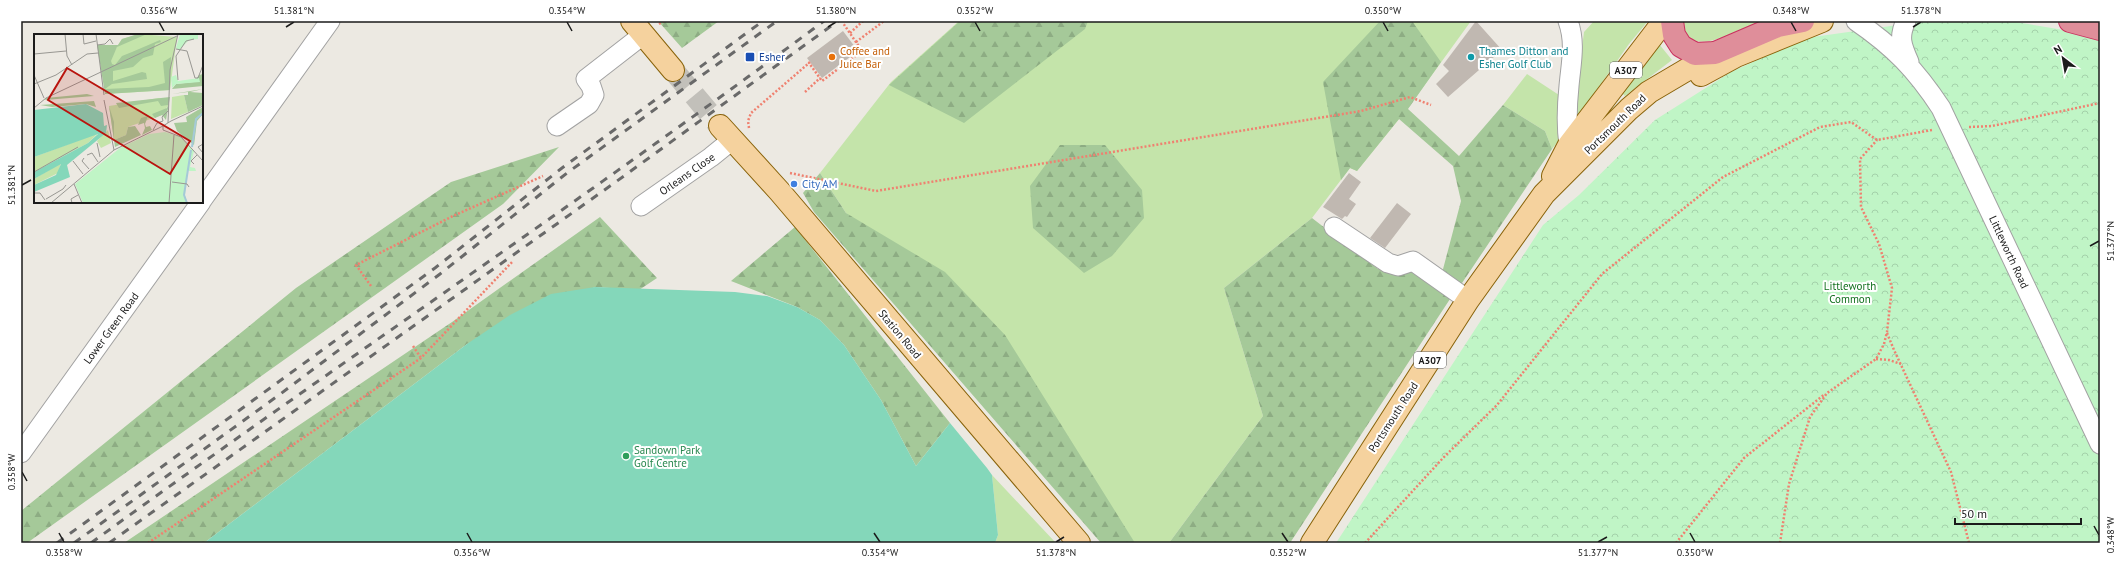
<svg xmlns="http://www.w3.org/2000/svg" width="2121" height="564" font-family="'PT Sans',sans-serif">
  <defs>
    <pattern id="forest-firs" width="22" height="20" patternUnits="userSpaceOnUse"><rect width="22" height="20" fill="#a5c999"/><path d="M5 1l3.5 6h-7zM16 11l3.5 6h-7z" fill="#8dac83"/></pattern>
    <pattern id="park-crowns" width="20" height="18" patternUnits="userSpaceOnUse"><rect width="20" height="18" fill="#c0f5c6"/><path d="M2 6a3 3 0 1 1 6 0M12 15a3 3 0 1 1 6 0" fill="none" stroke="#a4d1aa"/></pattern>
  </defs>
  <rect width="100%" height="100%" fill="#ece9e2"/>
  <path fill="#c4e4aa" d="M959,21H1471L1408,108L1357,171L1350,168L1312,218L1224,288L1263,416L1169,543H1130L846,213L820,173L891,82Z
    M1594,21H1648L1629,44L1579,115L1574,114L1584,32Z
    M1682,21H1762C1742,29 1684,63 1682,21Z
    M1659,44L1672,60L1625,96L1622,93Z
    M1527,74L1559,95L1561,102L1559,140L1552,149L1545,131L1503,105Z
    M992,475L1056,543H995L998,535Z"/>
  <path fill="url(#forest-firs)" d="M658,21H719L682,48Z
    M960,21H1088L1085,29L964,123L889,85Z
    M1380,21H1412L1441,62L1408,109L1459,156L1503,105L1545,131L1552,149L1460,286L1442,273L1461,201L1453,166L1399,119L1357,171L1350,168L1341,180L1323,82Z
    M1060,145H1105L1142,190L1144,218L1112,256L1084,273L1033,228L1030,186Z
    M559,147L503,204L27,543H21V511L296,288L451,182Z
    M820,173L846,213L945,272L1005,335L1135,543H1101L814,212L803,193Z
    M600,217L657,278L639,290L595,287L467,344L204,543H124L452,322Z
    M1312,218L1378,269L1413,270L1450,299L1290,543H1169L1263,416L1224,288Z
    M795,227L950,423L916,466L881,400L844,345L820,320L797,307L731,281Z"/>
  <path fill="url(#park-crowns)" d="M1926,21H2010L2100,36V543H1336L1543,225L1579,195L1655,120L1731,72L1806,38Z"/>
  <path fill="#84d7ba" d="M595,287L735,292L767,296L797,307L820,320L844,345L881,400L916,466L950,423L987,468L992,475L998,535L995,543H204L467,344L510,315L551,294Z"/>
  <path fill="#c0b8b1" d="M1476,21L1502,50L1448,97L1436,84L1449,71L1443,65Z
    M843,31L858,51L822,78L807,58Z
    M1349,173L1361,182L1349,199L1356,204L1347,217L1345,216L1342,219L1323,207Z
    M1397,203L1411,214L1385,248L1370,238Z"/>
  <g fill="none" stroke-linecap="round" stroke-linejoin="round">
    <path stroke="#c2c0ba" stroke-width="22" stroke-dasharray="22 11" stroke-linecap="butt" d="M673,70L720,126"/>
    <g stroke="#a2a2a2" stroke-width="21">
      <path id="minor" d="M1568,21C1576,43 1571,63 1569,86C1567,105 1566,125 1569,145
        M1856,21C1894,47 1916,70 1941,108L2100,444
        M1906,21C1898,37 1902,46 1909,62
        M557,126L589,104L594,95L591,86L586,79L644,34
        M202,200L330,21
        M641,206L711,157L732,140
        M1334,227L1388,263L1398,266L1413,261L1468,300
        M21,453L201,202"/>
    </g>
    <g stroke="#89630a" stroke-width="24">
      <path id="major" d="M632,21L673,70
        M1701,75L1736,56L1822,21
        M720,126L780,192L1079,543
        M1553,176L1569,145L1664,21
        M1312,543L1468,300L1544,194L1629,109L1649,92L1715,53"/>
    </g>
    <g stroke="#c9305f" stroke-width="24">
      <path id="highway" d="M1672,21L1674,35L1681,46L1695,54L1715,53L1778,26L1782,21
        M2070,21L2100,29
        M1778,26L1803,21"/>
    </g>
    <path stroke="#ef8170" stroke-width="2.5" stroke-dasharray="2 2" stroke-linecap="butt" d="M659,24L664,21
      M850,33L863,21
      M856,42L884,21
      M810,62L809,63L822,81L862,51L843,23
      M805,92L820,78
      M1969,127L1992,126L2100,103
      M749,128L748,121L751,113L809,63
      M790,173L876,191L1361,111L1410,97L1431,105
      M371,286L356,265L453,216L543,176
      M1887,333L1894,350L1951,472L1969,543
      M413,346L421,358
      M1876,359L1889,360L1901,364
      M148,543L421,358L513,261
      M1365,543L1443,458L1497,405L1602,274L1723,177L1820,127L1851,122L1877,140L1932,130
      M1676,543L1744,458L1825,394
      M1780,543L1789,484L1810,417L1827,393L1876,359L1884,344L1887,332L1892,288L1879,244L1861,207L1860,159L1877,140"/>
    <use href="#minor" stroke="#fff" stroke-width="19"/>
    <use href="#major" stroke="#f5d29e" stroke-width="22"/>
    <use href="#highway" stroke="#df8e9a" stroke-width="22"/>
    <path stroke="#696969" stroke-width="3" stroke-dasharray="8 8" stroke-linecap="butt" d="M57,543L435,268L562,168L763,21
      M74,543L279,395L440,274L567,173L777,21
      M91,543C333,367 583,200 824,21
      M109,543L617,181L838,21"/>
  </g>
  <path fill="none" stroke="#1b1b1b" stroke-width="1.5" d="M159,22L164,31M567,22L572,31M975,22L980,31M1383,22L1388,31M1791,22L1796,31M286,27L294,22M828,27L836,22M1913,27L1921,22M22,185L31,180M2090,246L2099,241M22,472L27,481M2094,526L2099,535M59,533L64,542M467,533L472,542M874,533L880,542M1282,533L1288,542M1690,533L1695,542M1056,542L1064,537M1598,542L1607,537"/>
  <rect fill="#1a4fb4" stroke="#fff" stroke-width="1.5" x="745" y="52" width="10" height="10" rx="2"/>
  <circle fill="#e8710a" stroke="#fff" stroke-width="1.5" cx="832" cy="57" r="4"/>
  <circle fill="#0f9aa8" stroke="#fff" stroke-width="1.5" cx="1471" cy="57" r="4"/>
  <circle fill="#3f7fe0" stroke="#fff" stroke-width="1.5" cx="794" cy="184" r="4"/>
  <circle fill="#2e9e5b" stroke="#fff" stroke-width="1.5" cx="626" cy="456" r="4"/>
  <g text-anchor="middle" dominant-baseline="central" stroke-width="4" stroke-linejoin="round" paint-order="stroke">
    <g fill="#fff" stroke="#5f5f5f" stroke-width="1">
      <rect x="1610" y="62" width="32" height="16" rx="3"/>
      <rect x="1414" y="352" width="32" height="16" rx="3"/>
    </g>
    <g font-size="10" font-weight="bold" fill="#1b1b1b">
      <text x="1626" y="70">A307</text>
      <text x="1430" y="360">A307</text>
    </g>
    <g font-size="11" fill="#c56008" stroke="#fff" text-anchor="start">
      <text x="840" y="51">Coffee and<tspan x="840" dy="13">Juice Bar</tspan></text>
    </g>
    <g font-size="11" fill="#0d838f" stroke="#fff" text-anchor="start">
      <text x="1479" y="51">Thames Ditton and<tspan x="1479" dy="13">Esher Golf Club</tspan></text>
    </g>
    <g font-size="11" fill="#164399" stroke="#fff" text-anchor="start">
      <text x="759" y="57">Esher</text>
    </g>
    <g font-size="11" fill="#1b1b1b" stroke="#fff">
      <text transform="translate(1615 124) rotate(-44)">Portsmouth Road</text>
      <text transform="translate(687 174) rotate(-35)">Orleans Close</text>
      <text transform="translate(2009 252) rotate(65)">Littleworth Road</text>
      <text transform="translate(111 328) rotate(-54)">Lower Green Road</text>
      <text transform="translate(900 334) rotate(50)">Station Road</text>
      <text transform="translate(1393 417) rotate(-57)">Portsmouth Road</text>
    </g>
    <g font-size="11" fill="#366cbe" stroke="#fff" text-anchor="start">
      <text x="802" y="184">City AM</text>
    </g>
    <g font-size="11" fill="#12701e" stroke="#fff">
      <text x="1850" y="286">Littleworth<tspan x="1850" dy="13">Common</tspan></text>
    </g>
    <g font-size="11" fill="#27864d" stroke="#fff" text-anchor="start">
      <text x="634" y="450">Sandown Park<tspan x="634" dy="13">Golf Centre</tspan></text>
    </g>
  </g>
  <g transform="translate(34 34)">
    <rect width="169" height="169" fill="#ece9e2"/>
    <path d="M105,0L143,3L136,56L71,60L70,37L84,11L88,5ZM150,61L154,78L137,85L138,63ZM125,64L135,70L128,81L94,93L92,101L80,106L75,72ZM74,96L77,109L67,114L63,107ZM64,99L54,109L0,138V123ZM27,129L24,139L0,151V145Z" fill="#c4e4aa"/>
    <path d="M104,0H113L83,13L77,27L78,30L81,31L88,22L98,18L126,6L127,8L121,10L119,21L109,24L99,33L79,37V47L108,38L112,39L113,45L78,50L71,55L115,53L131,49L129,28L137,23L136,56L71,60L63,11H84L88,5ZM169,40V52L138,55L142,50L160,48L165,41ZM169,55L156,58L169,59V71L154,78L150,61H154V58L138,60ZM53,60L60,62L11,66L12,64ZM136,63L132,86L128,81L121,84L118,80L133,74L134,71L127,72L124,67L85,74L82,69ZM60,67L62,73L52,70L18,73L6,71ZM75,72L80,88V106L92,101L94,93L101,92L107,101L81,113ZM169,73V80L163,87L160,111L143,97L140,89L153,88L152,83ZM114,82L111,90L112,93L116,92L118,96L108,101L111,94L110,89L104,91L107,84Z" fill="#a5c999"/>
    <path d="M146,0H164V5L155,6L145,16L142,14ZM142,41L144,47L165,44L166,48L142,50L138,54L137,43ZM131,98L147,103L160,117L156,133L161,134L162,137H153L151,161L153,169H49L41,150L86,114L115,100Z" fill="#c0f5c6"/>
    <path d="M52,70L69,79L70,92L73,91L72,99L33,131L36,143L0,158V151L22,141L27,130L0,145V138L54,109L64,100L0,123V76Z" fill="#84d7ba"/>
    <path fill="none" stroke="#a4cad7" stroke-width="2" d="M158,113L162,85L169,79M153,169L150,161L157,116"/>
    <path fill="none" stroke="#989792" stroke-width="1" d="M31,0L33,22L38,31M49,0L50,10L62,7M62,0L70,61M63,11L71,10L76,5L79,10M142,15L153,17L161,44H164L169,31M0,20L32,17M0,41L10,64M144,46L142,22L152,7L160,5M0,50L22,41L53,20L64,19M70,66L80,116M0,74L12,64L143,2M137,87L169,72M137,87L129,92V96L147,103L169,127M134,89L136,36L144,0M119,96L123,89L129,87L128,83L134,77M63,109L66,123M169,110L164,113L169,119M53,121L58,119L64,128M50,124L48,127L55,135M39,127L49,140M160,130L157,127L163,121M0,138L44,113M138,148L153,150L155,153M40,150L48,169M0,159H6L11,166M12,165L29,155L32,151M17,169L80,116L129,92M38,169L37,165L44,161M135,169L140,101"/>
    <path fill="#b9140e" fill-opacity="0.15" stroke="#b9140e" stroke-width="2" d="M33,34L156,107L136,140L14,66Z"/>
    <rect width="169" height="169" fill="none" stroke="#1b1b1b" stroke-width="2"/>
  </g>
  <rect width="2121" height="564" fill="none" stroke="#ffffff" stroke-width="44"/>
  <g transform="translate(2063 58) rotate(329)" stroke="#ffffff" stroke-width="3" paint-order="stroke">
  <path d="M0-3L7 15L0 10L-7 15Z" fill="#1b1b1b"/>
  <text y="-6" font-size="11" font-weight="bold" text-anchor="middle" fill="#1b1b1b">N</text>
  </g>
  <path d="M1955 518v6h126v-6" fill="none" stroke="#1b1b1b" stroke-width="2"/>
  <text x="1961" y="518" font-size="12" fill="#1b1b1b" stroke="#ffffff" stroke-width="3" paint-order="stroke">50 m</text>
  <rect x="22" y="22" width="2077" height="520" fill="none" stroke="#1b1b1b" stroke-width="1.5"/>
  <g font-size="10" text-anchor="middle" fill="#1b1b1b">
    <text x="159" y="14">0.356°W</text>
    <text x="294" y="14">51.381°N</text>
    <text x="567" y="14">0.354°W</text>
    <text x="836" y="14">51.380°N</text>
    <text x="975" y="14">0.352°W</text>
    <text x="1383" y="14">0.350°W</text>
    <text x="1791" y="14">0.348°W</text>
    <text x="1921" y="14">51.378°N</text>
    <text transform="translate(11 185) rotate(-90)" y="4">51.381°N</text>
    <text transform="translate(2110 241) rotate(-90)" y="4">51.377°N</text>
    <text transform="translate(11 472) rotate(-90)" y="4">0.358°W</text>
    <text transform="translate(2110 535) rotate(-90)" y="4">0.348°W</text>
    <text x="64" y="556">0.358°W</text>
    <text x="472" y="556">0.356°W</text>
    <text x="880" y="556">0.354°W</text>
    <text x="1056" y="556">51.378°N</text>
    <text x="1288" y="556">0.352°W</text>
    <text x="1598" y="556">51.377°N</text>
    <text x="1695" y="556">0.350°W</text>
  </g>
</svg>
